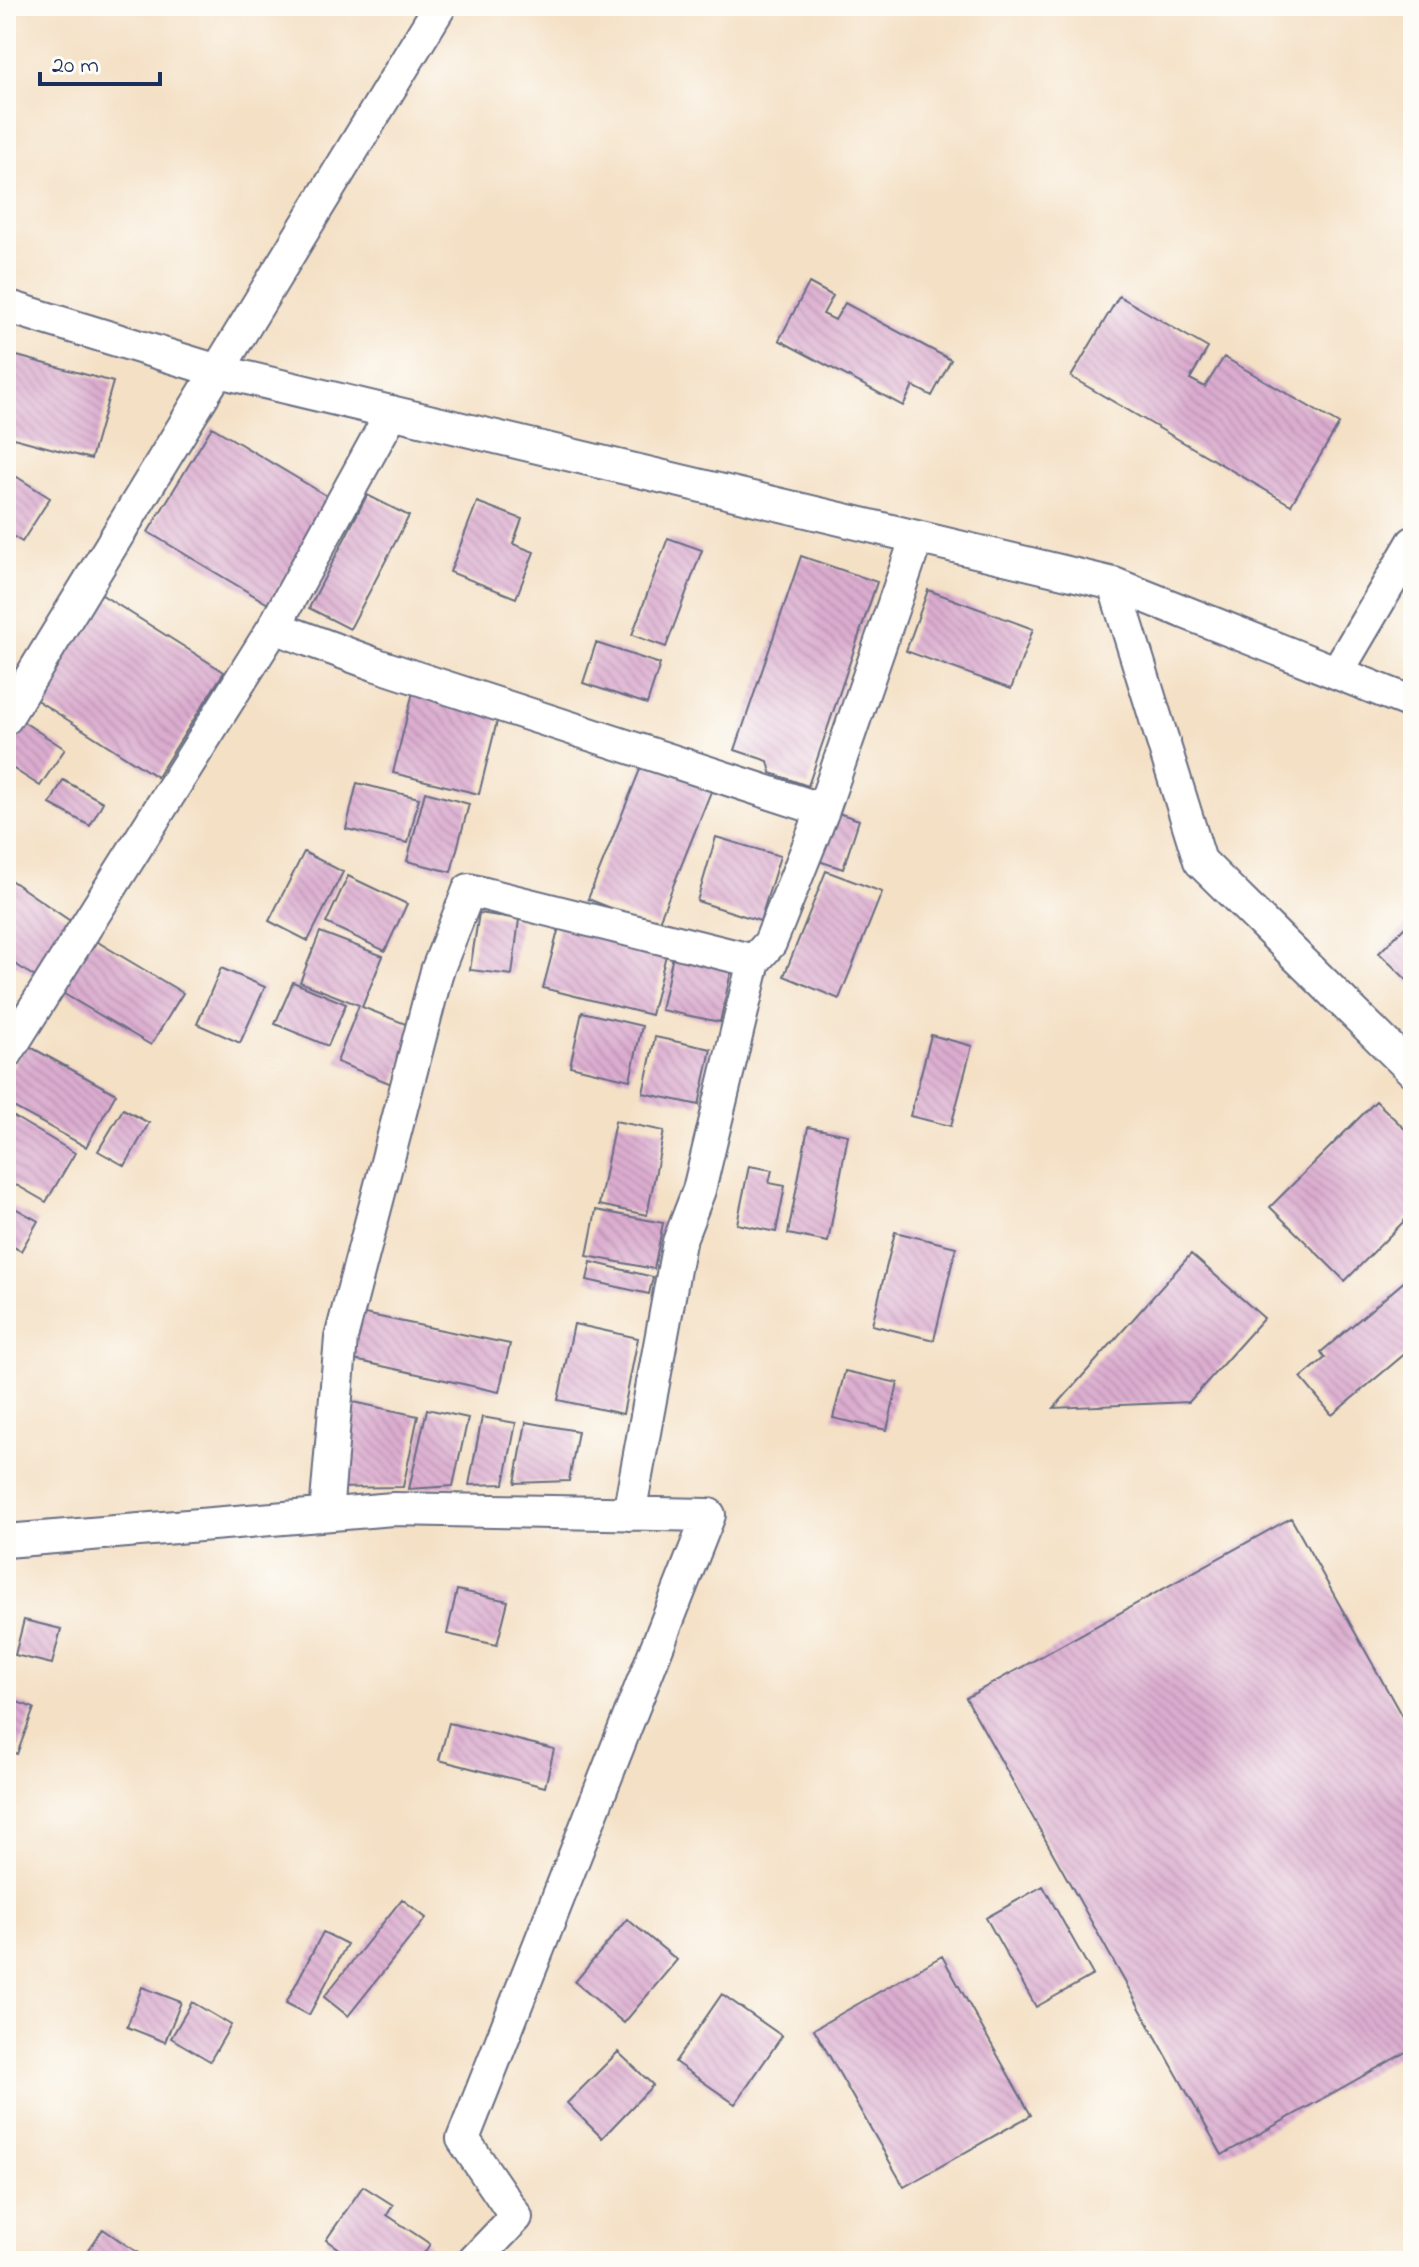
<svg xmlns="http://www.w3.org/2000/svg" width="1419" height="2267" font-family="'Indie Flower',sans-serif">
  <defs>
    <pattern id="building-back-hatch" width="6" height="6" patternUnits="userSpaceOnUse" patternTransform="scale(2)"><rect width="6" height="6" fill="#dbaccf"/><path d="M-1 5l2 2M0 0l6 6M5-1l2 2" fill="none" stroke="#bb94b4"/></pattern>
  </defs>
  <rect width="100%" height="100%" fill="#fdfcf7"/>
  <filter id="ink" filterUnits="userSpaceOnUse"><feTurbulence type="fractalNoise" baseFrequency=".0125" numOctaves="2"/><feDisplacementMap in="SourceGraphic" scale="16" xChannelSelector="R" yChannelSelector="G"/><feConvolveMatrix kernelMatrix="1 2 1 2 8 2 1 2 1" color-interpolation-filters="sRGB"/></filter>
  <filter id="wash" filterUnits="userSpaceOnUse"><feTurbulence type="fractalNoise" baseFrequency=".006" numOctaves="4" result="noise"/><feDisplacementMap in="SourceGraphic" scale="32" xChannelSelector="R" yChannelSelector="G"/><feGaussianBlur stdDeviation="1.8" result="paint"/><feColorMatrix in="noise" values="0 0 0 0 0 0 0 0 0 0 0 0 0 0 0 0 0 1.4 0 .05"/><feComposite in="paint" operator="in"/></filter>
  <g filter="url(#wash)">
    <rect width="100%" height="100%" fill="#f4e0c5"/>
    <g id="blocks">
      <path fill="url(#building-back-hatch)" d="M809,283L833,296L823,314L835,320L845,303L951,360L932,396L913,386L903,406L779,340Z
        M1119,296L1208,348L1190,379L1205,387L1224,357L1339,424L1291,505L1071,377Z
        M6,353L113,382L91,459L6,436Z
        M212,427L332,499L268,604L148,532Z
        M6,470L50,498L22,542L6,532Z
        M367,495L409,516L350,629L309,608Z
        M477,502L522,519L513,544L534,552L516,598L450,572Z
        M668,538L702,550L666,647L632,635Z
        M801,556L877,582L808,786L771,773L768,761L735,750Z
        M928,590L1033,629L1011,689L906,651Z
        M99,593L224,672L157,777L32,697Z
        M596,643L660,664L647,704L583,683Z
        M413,692L499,713L479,794L393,773Z
        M19,719L65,749L40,786L6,764V739Z
        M643,762L712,789L657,926L588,899Z
        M63,780L103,802L90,826L50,804Z
        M357,783L419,798L408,843L346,829Z
        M425,792L469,804L451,872L407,861Z
        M829,810L859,820L843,869L813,859Z
        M716,837L780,856L760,921L697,901Z
        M304,852L343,872L308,941L269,921Z
        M826,871L882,892L839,999L784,976Z
        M348,876L407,904L385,951L326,923Z
        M6,877L79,927L41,981L6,958Z
        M479,913L519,919L512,975L470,970Z
        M562,916L669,943L651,1015L543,988Z
        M1413,919V986L1379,953Z
        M320,932L383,956L362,1007L416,1028L394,1085L337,1062L359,1005L300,982Z
        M91,938L183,993L151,1045L59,991Z
        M674,951L733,963L720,1022L661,1010Z
        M221,968L265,987L240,1043L197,1024Z
        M293,982L346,1004L328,1046L275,1024Z
        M582,1012L642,1026L630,1080L570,1066Z
        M931,1035L972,1046L951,1126L910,1116Z
        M655,1037L711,1049L699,1105L643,1093Z
        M25,1044L116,1094L86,1147L6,1103V1079Z
        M1376,1101L1413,1137V1212L1345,1281L1270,1207Z
        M123,1109L149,1123L125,1166L98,1151Z
        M6,1112L75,1153L46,1202L6,1179Z
        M615,1121L664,1131L647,1215L599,1205Z
        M808,1127L848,1135L828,1242L788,1234Z
        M749,1166L772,1170L769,1183L785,1186L776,1232L737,1224Z
        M6,1203L38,1221L21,1251L6,1243Z
        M596,1210L663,1223L654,1269L587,1256Z
        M895,1232L956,1247L934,1340L872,1325Z
        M1191,1254L1264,1318L1189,1402L1054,1408Z
        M591,1262L653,1277L649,1294L587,1280Z
        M1413,1274V1347L1332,1415L1301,1378L1325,1358L1321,1352Z
        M360,1313L510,1344L499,1392L350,1359Z
        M574,1324L638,1338L623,1414L558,1400Z
        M845,1371L898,1383L887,1430L833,1418Z
        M349,1401L418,1416L403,1487L330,1488Z
        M427,1409L468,1418L453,1486L409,1489Z
        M482,1417L516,1423L504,1484L469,1485Z
        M526,1422L578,1431L569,1481L515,1483Z
        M1291,1518L1413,1736V2048L1222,2155L966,1698Z
        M457,1590L508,1601L497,1645L447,1634Z
        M24,1620L61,1629L52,1664L15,1655Z
        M6,1698L34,1708L17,1754L6,1750Z
        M449,1723L554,1749L545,1787L439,1760Z
        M1043,1886L1093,1975L1036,2007L986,1918Z
        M402,1899L426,1918L348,2016L324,1997Z
        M627,1919L677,1960L624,2023L575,1982Z
        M323,1932L347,1944L309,2015L286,2003Z
        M942,1956L1031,2115L904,2187L814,2029Z
        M142,1987L181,2002L165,2042L127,2027Z
        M722,1994L782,2036L735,2104L675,2062Z
        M192,2002L231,2025L210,2061L171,2038Z
        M618,2052L653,2085L602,2138L567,2103Z
        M363,2186L393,2205L387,2215L430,2244L419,2261H356L326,2240Z
        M103,2229L141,2255L136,2261H81Z"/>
    </g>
  </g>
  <g filter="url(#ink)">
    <use href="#blocks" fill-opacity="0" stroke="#676d82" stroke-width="2"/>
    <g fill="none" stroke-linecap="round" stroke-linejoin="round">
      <g stroke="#676d82" stroke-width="36">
        <path id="street" d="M6,306L218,371L1114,584L1413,703
          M392,412L274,627L377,665L823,810
          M1114,584L1200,861L1413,1071
          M1337,672L1413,543
          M6,718L440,6
          M6,1054L274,627
          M326,1514L341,1338L437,971L469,890L754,961
          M629,1514L679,1242L699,1190L754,961L770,943L823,810L917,537
          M6,1541L393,1509L709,1515L463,2139L516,2217L474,2261"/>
      </g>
      <use href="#street" stroke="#fff" stroke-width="32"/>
    </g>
  </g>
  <rect width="1419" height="2267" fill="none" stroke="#fdfcf7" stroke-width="32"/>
  <path d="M40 72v12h120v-12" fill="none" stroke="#1b2f5e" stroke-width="4"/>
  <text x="52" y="72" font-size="24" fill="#1b2f5e" stroke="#fdfcf7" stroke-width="6" paint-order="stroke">20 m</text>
</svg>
